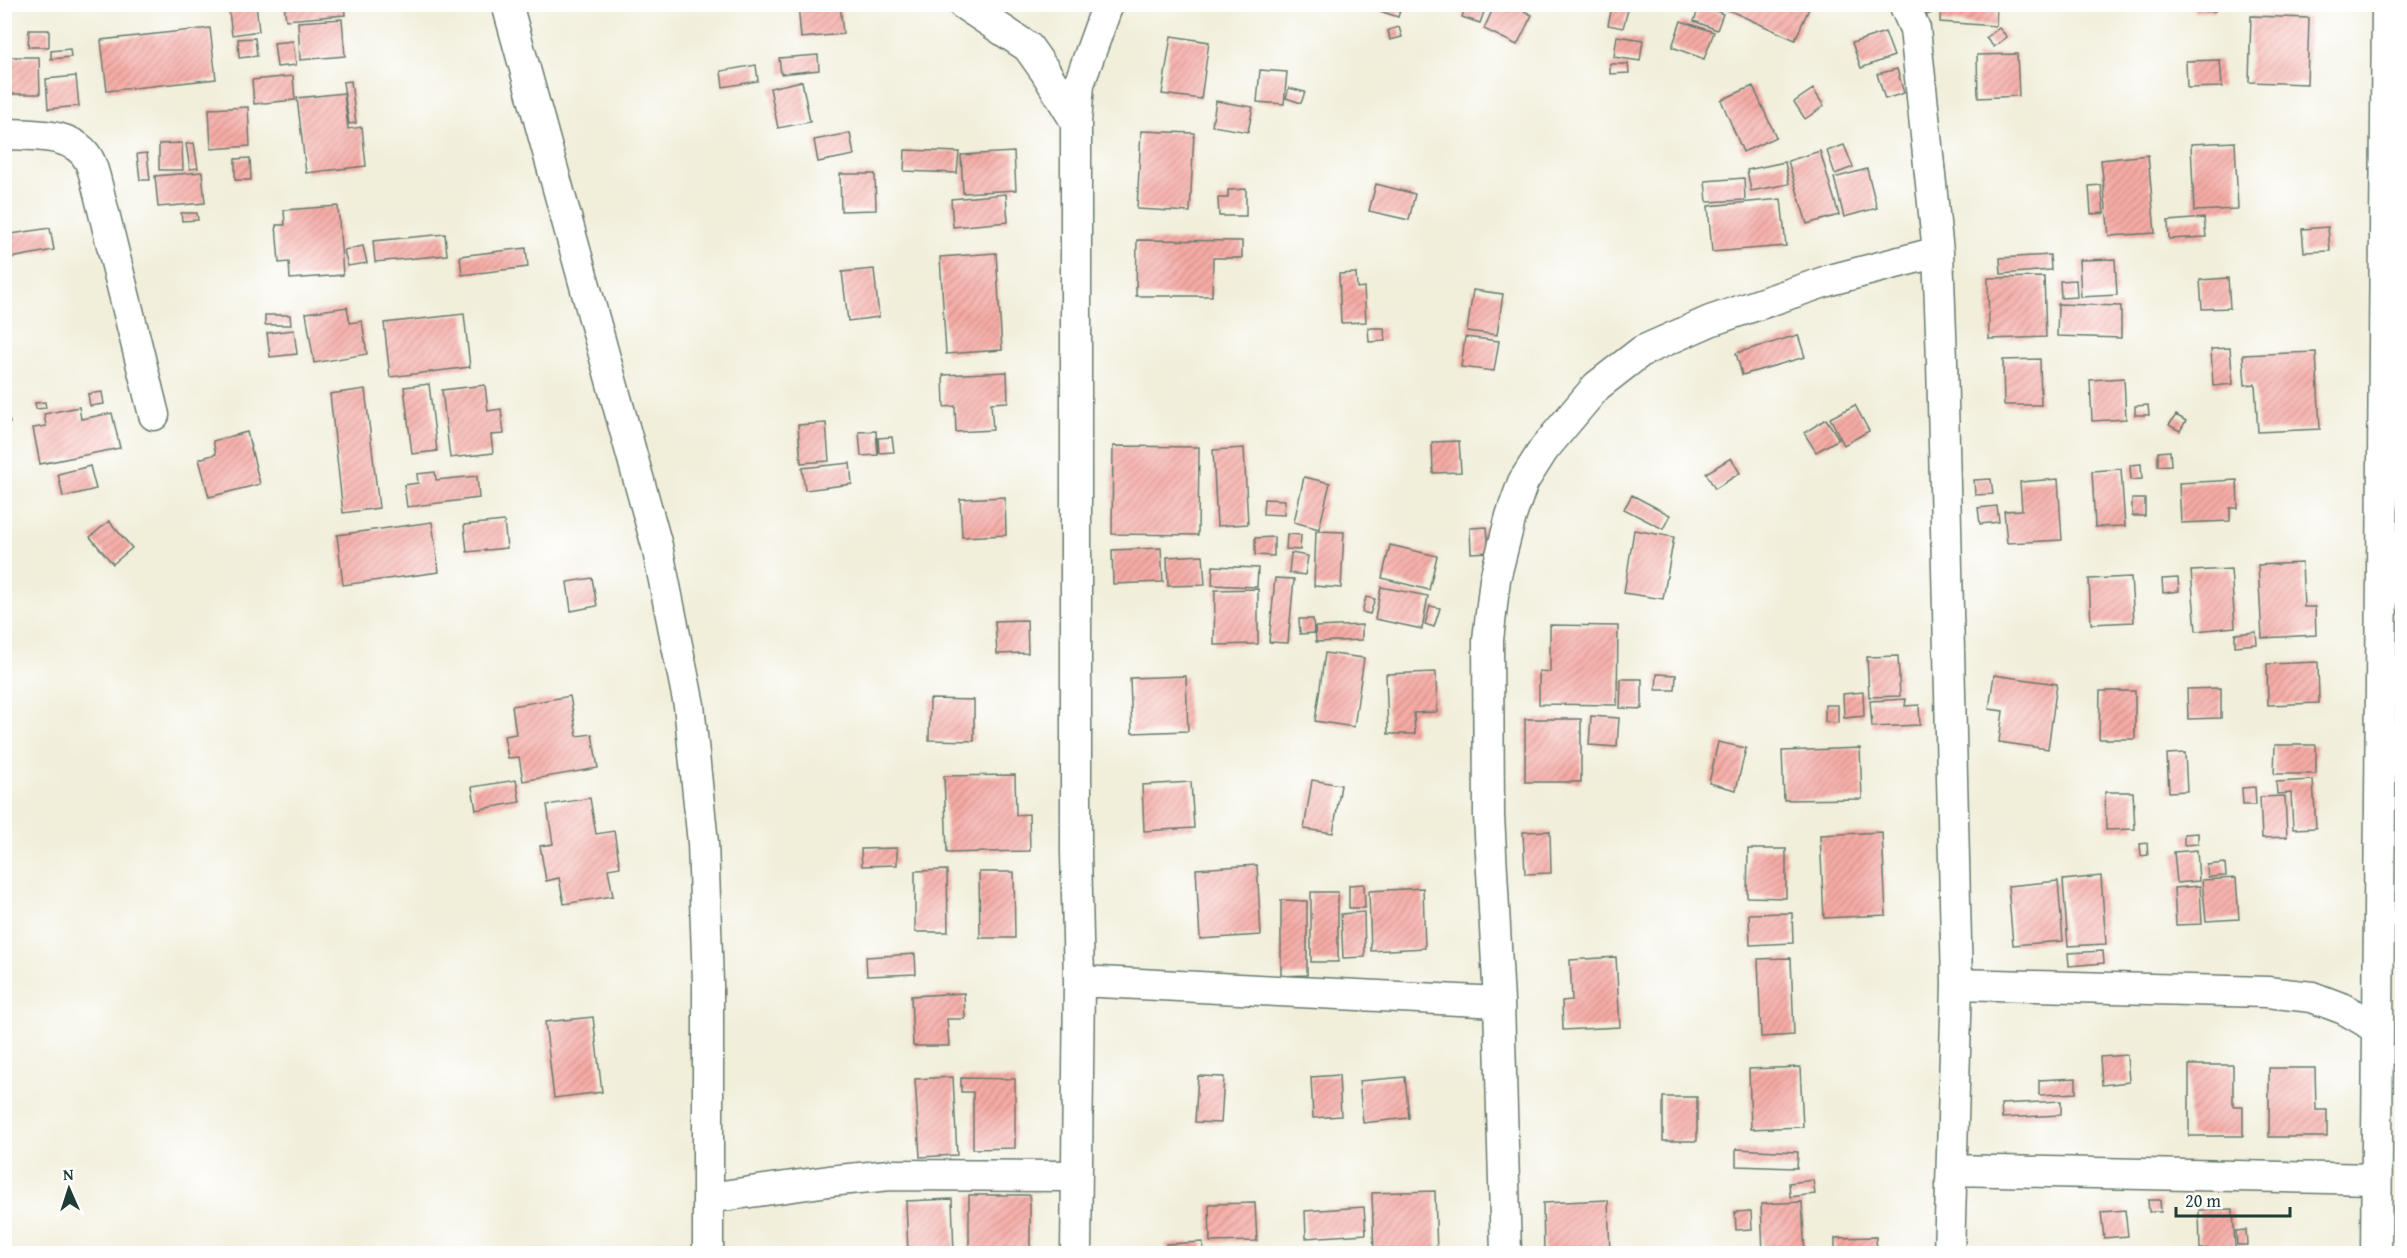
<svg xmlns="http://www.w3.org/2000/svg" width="2407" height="1258" font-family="'Gentium Book Plus',serif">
  <defs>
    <pattern id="building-hatch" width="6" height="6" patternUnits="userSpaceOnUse" patternTransform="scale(1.5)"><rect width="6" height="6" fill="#f7aca6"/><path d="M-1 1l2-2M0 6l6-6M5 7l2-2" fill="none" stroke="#c78d88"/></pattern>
  </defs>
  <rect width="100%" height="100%" fill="#fff"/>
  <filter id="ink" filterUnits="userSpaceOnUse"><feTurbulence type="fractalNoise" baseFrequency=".0167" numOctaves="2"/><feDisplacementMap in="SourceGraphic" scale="12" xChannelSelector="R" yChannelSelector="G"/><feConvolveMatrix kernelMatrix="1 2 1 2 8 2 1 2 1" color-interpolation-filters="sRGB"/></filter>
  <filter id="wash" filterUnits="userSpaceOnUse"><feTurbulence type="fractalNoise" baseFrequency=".008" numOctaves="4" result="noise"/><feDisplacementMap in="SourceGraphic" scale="24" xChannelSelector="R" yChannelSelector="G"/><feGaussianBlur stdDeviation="1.35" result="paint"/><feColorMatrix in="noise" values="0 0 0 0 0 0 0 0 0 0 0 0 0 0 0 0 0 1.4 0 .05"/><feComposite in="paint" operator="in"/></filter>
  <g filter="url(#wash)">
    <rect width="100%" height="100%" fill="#f1eeda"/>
    <g id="blocks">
      <path fill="url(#building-hatch)" d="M228,4H256L259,31L232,35Z
        M284,4H344L345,15L286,20Z
        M798,4H840L843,34L801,38Z
        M1376,4H1402L1398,17L1374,9Z
        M1466,4H1487L1480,23L1462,17Z
        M1495,4H1511L1532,15L1517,45L1484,29Z
        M1715,4H1811L1795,40Z
        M1920,4H1930L1932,13L1924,16Z
        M1941,4H1997L1996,26L1940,22Z
        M2194,4H2215V11L2194,12Z
        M1700,5L1723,14L1717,30L1694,21Z
        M1612,7L1628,10L1623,28L1608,25Z
        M2251,16L2309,18L2307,84L2249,82Z
        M342,19L345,56L300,60L298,22Z
        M1681,21L1714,32L1704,59L1672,47Z
        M1399,27L1402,37L1390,40L1388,30Z
        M210,28L216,79L107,91L101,40Z
        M1999,28L2007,37L1994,47L1986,38Z
        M29,30H49V47H28Z
        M1885,32L1894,56L1861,68L1852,43Z
        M1171,36L1209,42L1201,99L1162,94Z
        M1617,36L1643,40L1640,61L1614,57Z
        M255,38L257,56L239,58L238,39Z
        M293,41L296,65L277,67L274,43Z
        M70,49L71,57L51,59V51Z
        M2017,54L2019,96L1978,98L1977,55Z
        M818,55L819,70L781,74L779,58Z
        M4,57H39L40,94H4Z
        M2220,60L2222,87L2187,88L2186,61Z
        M1610,64H1628L1629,73L1610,74Z
        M756,65L758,81L723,87L721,71Z
        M1897,69L1904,93L1885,99L1877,74Z
        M1260,70L1287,72L1284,104L1257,102Z
        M76,76L79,106L48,109L46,79Z
        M293,76L295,100L254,104L252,80Z
        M351,81L356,123L349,124L343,82Z
        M802,81L810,122L778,128L770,88Z
        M1753,86L1776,137L1743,152L1721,100Z
        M1289,88L1305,92L1301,103L1286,98Z
        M1813,89L1824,106L1805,119L1794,102Z
        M344,93L348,129L362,127L366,166L306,173L297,98Z
        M1216,101L1253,107L1248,132L1212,126Z
        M248,107L250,146L211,149L209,109Z
        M1141,131L1194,133L1190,212L1137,209Z
        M850,133L854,155L818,162L814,140Z
        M2235,142L2238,209L2194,211L2191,144Z
        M182,143L183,170H159V144Z
        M194,143L198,168L190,169L186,144Z
        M1844,145L1853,167L1835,174L1827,151Z
        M905,150L959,152L957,173L904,171Z
        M1820,151L1839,215L1807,224L1788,161Z
        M1014,152L1016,190L963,193L961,155Z
        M147,153L150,180H140L137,154Z
        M2148,155L2155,233L2109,236L2101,160Z
        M250,158L251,180H235V159Z
        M1785,162L1789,184L1751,191L1747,170Z
        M1867,169L1877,208L1844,217L1834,178Z
        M202,172L205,203L158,207L155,176Z
        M840,174H875L876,210L841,211Z
        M1744,178L1745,200L1707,202L1705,181Z
        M1376,184L1415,194L1409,220L1369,211Z
        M2101,185L2104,213L2091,214L2089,186Z
        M1246,189V216H1219L1218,198H1228V190Z
        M7,190L11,220L4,221V191Z
        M1006,194L1008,222L953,227L951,199Z
        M1781,199L1786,246L1712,252L1708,206Z
        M338,206L343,275L290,279L289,262L279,263L276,225H285L284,210Z
        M181,213H197L198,220L182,221Z
        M2204,218L2206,237L2169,239L2168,221Z
        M2328,227L2330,251L2304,252L2302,229Z
        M50,228L54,250L5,259V235Z
        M445,234L447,255L375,262L373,241Z
        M1137,240L1242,241V258H1213L1212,296H1136Z
        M363,246L367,263L348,266L344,250Z
        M526,248L528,267L462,275L460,256Z
        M996,253L1002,350L946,354L940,257Z
        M2050,255L2051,270L2001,274L2000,258Z
        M2115,259L2117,295L2081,297L2079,260Z
        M874,269L879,317L848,321L842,272Z
        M1356,273L1357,288L1364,287L1366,322L1341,323L1339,274Z
        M2044,277L2046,337L1989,339L1988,278Z
        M2228,278L2230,308L2202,309L2200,280Z
        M2076,280L2077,297L2061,298L2060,281Z
        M1473,290L1503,294L1497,335L1467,331Z
        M2058,304L2121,306V338L2057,336Z
        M347,307L350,323L362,321L367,354L314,363L306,313Z
        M464,314L470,367L390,377L384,323Z
        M265,315H290L291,325H265Z
        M1368,328H1384L1385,341L1369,342Z
        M294,330L297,354L270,357L267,333Z
        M1798,335L1805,357L1742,375L1736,353Z
        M1465,337L1499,341L1494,371L1461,367Z
        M2230,348L2233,384L2213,386L2211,349Z
        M2316,352L2320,429L2258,432L2255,384L2245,385L2243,355Z
        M2040,359L2041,405H2004L2003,360Z
        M1007,372L1008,402L991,403L993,430L956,432L955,406L944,407L943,375Z
        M2124,378L2126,419L2092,421L2090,380Z
        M429,384L437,451L412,454L404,387Z
        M485,385L488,411L501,409L504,434L491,435L493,453L450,458L442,390Z
        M365,389L379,508L343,513L330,394Z
        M102,392L104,404L90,406L88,394Z
        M4,401L10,423L4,424Z
        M45,402L46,408L36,409L35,403Z
        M1855,405L1869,431L1844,445L1830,418Z
        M2148,405L2149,415H2135V406Z
        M79,407L81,419L112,413L120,448L40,464L33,428L46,426L44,414Z
        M2176,415L2186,421L2180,431L2169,425Z
        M1826,419L1839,439L1816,452L1804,433Z
        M826,423L829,461L801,463L798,425Z
        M876,431L878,455L861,456L859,432Z
        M247,432L260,484L209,497L199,459L216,454L213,441Z
        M892,437L894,452L879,453L878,438Z
        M1459,441L1461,472L1433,473L1432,442Z
        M1113,446L1199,447L1198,535L1112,534Z
        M1244,448L1248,524L1217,526L1213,450Z
        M2170,451L2171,465L2158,466V452Z
        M1731,458L1740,473L1715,489L1706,473Z
        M850,463L852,484L805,490L802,468Z
        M2141,464L2142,479L2131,480L2130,465Z
        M90,466L96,489L63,497L58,474Z
        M2121,469L2125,526L2095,527L2092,471Z
        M435,472L436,480L477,476L479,498L407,507L404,485L418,483L417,474Z
        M1304,477L1330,483L1319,529L1294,522Z
        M1991,479L1993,494L1975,495L1974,480Z
        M2058,479L2062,540L2007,543L2004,511L2022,510L2020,482Z
        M2237,480L2238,508H2230V521L2181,523L2179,483Z
        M1632,495L1670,515L1663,529L1624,509Z
        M1005,497L1006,535L962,537L960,499Z
        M1264,499L1285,500L1284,515L1263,514Z
        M2132,499H2145V516H2132Z
        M1997,506L1999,522L1980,524L1978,508Z
        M109,521L132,548L113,564L90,537Z
        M504,521L507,548L467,552L464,525Z
        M432,522L439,572L343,585L337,535Z
        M1487,527L1489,552L1471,553L1470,528Z
        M1634,530L1674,537L1663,599L1624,593Z
        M1316,531L1344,532L1341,588L1314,586Z
        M1287,534L1301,535L1300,550L1286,549Z
        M2386,535L2402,537L2400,572L2381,569Z
        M1274,537V556L1255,555V538Z
        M1390,545L1437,556L1429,590L1382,578Z
        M1161,548L1163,582L1113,584L1112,550Z
        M1291,553L1308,556L1305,575L1289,573Z
        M1203,555L1205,585L1168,586L1167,557Z
        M2302,563L2304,607H2315L2316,635L2262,638L2258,565Z
        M1213,566L1258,568L1257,587L1212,585Z
        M2231,569L2235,627L2196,631L2191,571Z
        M2131,577L2134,622L2091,624L2089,579Z
        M592,578L597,606L571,611L567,582Z
        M1275,578L1294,579L1288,643L1269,642Z
        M2178,578L2179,591L2163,593L2162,579Z
        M1381,587L1428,596L1422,629L1375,619Z
        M1258,589V644L1214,645L1215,590Z
        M1366,597L1375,599L1370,614L1362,612Z
        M1430,606L1440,608L1434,627L1425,624Z
        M1299,619H1313L1314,633L1300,634Z
        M1027,620L1028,653L997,654L995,621Z
        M1362,625V640L1316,642L1315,627Z
        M1550,625L1618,626L1617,705L1539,704V671L1550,672Z
        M2256,632L2257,644L2235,646V634Z
        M1325,653L1364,658L1354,727L1315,721Z
        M1898,656L1900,696L1869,697L1867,657Z
        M2318,662L2319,703L2268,705L2267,664Z
        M1436,672L1437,712L1414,713L1415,734H1388L1386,674Z
        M1657,674L1676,675L1675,690H1656Z
        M1994,675L2057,684L2048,749L1999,742L2003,711L1989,709Z
        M1186,676L1188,731L1132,733L1130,678Z
        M1621,679H1642V709L1620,708Z
        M2221,688V718L2188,719L2187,689Z
        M2100,691H2135V739H2099Z
        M1863,692L1864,716L1844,718L1843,694Z
        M570,696L577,736L592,734L598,768L523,781L519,757L508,758L504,736L516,734L512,706Z
        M930,699L974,700V741L929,740Z
        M1906,699L1905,706L1919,705L1920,725L1872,727L1870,701Z
        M1825,705H1838V723L1825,722Z
        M1591,716L1619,718L1617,747L1589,745Z
        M1525,719H1581V782H1525Z
        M1718,742L1746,748L1736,790L1709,783Z
        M2275,745H2316V774H2274Z
        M1860,748L1862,799L1784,800L1782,751Z
        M2185,753L2187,791L2169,792L2167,754Z
        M1015,775L1016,815L1029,814L1030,851L947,853L944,776Z
        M516,780L520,802L476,810L472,787Z
        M1312,780L1341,785L1333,833L1304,829Z
        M2313,780L2316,828L2293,829L2291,793L2277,794L2276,782Z
        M1191,782L1194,828L1144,831L1142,785Z
        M2255,787L2256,805H2243L2242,788Z
        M2105,792H2133L2135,829L2106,830Z
        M2285,796L2287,837L2262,838L2260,797Z
        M590,798L596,834L614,831L620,867L608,869L613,896L564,904L559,878L546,881L540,846L553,844L547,805Z
        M1550,831L1551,873L1525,874L1523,832Z
        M1882,832L1886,915L1824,918L1820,835Z
        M2198,833V844L2184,845V834Z
        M2147,843L2148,855L2141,856L2140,844Z
        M897,848V865L862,866L861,849Z
        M1748,849H1786V898L1747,897Z
        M2197,850L2199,881L2177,883L2174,852Z
        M2225,863L2226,876L2208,877L2207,865Z
        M1257,865L1261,935L1200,939L1196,869Z
        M947,870L948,932H915V871Z
        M979,872H1014L1015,938H980Z
        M2101,876L2106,944L2068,946L2063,880Z
        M2236,878L2239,919L2206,921L2202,880Z
        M2058,881L2063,941L2013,945L2008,886Z
        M1364,884L1365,908H1349V885Z
        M2200,886L2202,924L2176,925L2174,888Z
        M1423,888L1425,948L1371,951L1369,891Z
        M1311,892H1338V962H1311Z
        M1281,900L1307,901V975L1281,976Z
        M1364,912L1365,957L1343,958L1341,914Z
        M1792,913L1793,943L1750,945L1749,914Z
        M2103,951L2104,963L2069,966L2068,953Z
        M915,954L916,974L867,976L866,957Z
        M1616,957L1620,1027L1563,1030L1562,1001L1572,1000L1570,960Z
        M1791,958L1794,1035L1761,1037L1758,959Z
        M964,993L965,1019H947L949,1046H913L911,996Z
        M593,1017L602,1092L554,1098L545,1022Z
        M2127,1055L2129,1082L2102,1085L2100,1057Z
        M2189,1065H2233V1106H2243V1136H2189Z
        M1800,1067L1803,1127L1751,1129L1749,1069Z
        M2269,1068H2315L2316,1110H2327V1137H2269Z
        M1339,1075L1341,1116L1313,1118L1311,1077Z
        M1198,1076L1224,1077L1221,1123L1195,1122Z
        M953,1077L957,1155L920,1157L915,1079Z
        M1405,1077L1409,1118L1363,1123L1359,1081Z
        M961,1078L1015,1079V1148L973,1149V1092H961Z
        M2076,1078V1093L2039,1095V1080Z
        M1663,1097H1697V1141H1663Z
        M2061,1101V1115L2002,1118L2001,1104Z
        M1736,1149L1798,1152L1797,1168L1736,1166Z
        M1813,1180L1815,1194L1790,1197L1789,1183Z
        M1435,1191L1437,1254H1374L1372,1193Z
        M969,1195H1030V1254H969Z
        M952,1199L954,1254H908L906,1201Z
        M1608,1200L1610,1254H1544L1543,1203Z
        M2148,1200H2160L2161,1212H2149Z
        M1802,1202L1805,1254H1763L1761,1204Z
        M1255,1203L1257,1241L1210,1242L1209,1204Z
        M1364,1207L1366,1234L1306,1238L1305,1211Z
        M2233,1209L2235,1248L2200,1249L2199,1210Z
        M2125,1210L2128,1236L2104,1238L2101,1212Z
        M1751,1211L1752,1229L1736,1230L1735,1212Z
        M2246,1230L2247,1245H2237L2236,1231Z
        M1876,1237L1877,1254H1835V1238Z
        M1203,1242V1254H1167L1166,1244Z"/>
    </g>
  </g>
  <g filter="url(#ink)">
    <use href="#blocks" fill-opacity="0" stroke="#687b6e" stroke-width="1.5"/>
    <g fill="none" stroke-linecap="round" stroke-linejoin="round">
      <g stroke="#687b6e" stroke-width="33">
        <path id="minor" d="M507,4L657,546L689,705L703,843L708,983V1254
          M963,4L1028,47L1045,71L1076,122
          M1904,4L1915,29L1938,252L1942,361L1957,984L1949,1254
          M4,134C33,135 76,132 90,162C93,169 95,177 97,185L154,415
          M1079,981L1499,1002
          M1957,984L2267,992L2312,997L2344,1009L2377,1028
          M1952,1170L2376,1179
          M708,1198L829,1181L890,1175L1077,1176
          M1076,1254L1079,981L1076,852V122L1079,84L1108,4
          M1506,1254L1499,1002L1489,816L1488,640L1495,579L1511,516L1523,482L1544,449L1597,386L1642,351L1710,321L1830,280L1938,252
          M2376,1254L2387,4"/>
      </g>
      <use href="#minor" stroke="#fff" stroke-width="30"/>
    </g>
  </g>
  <rect width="2407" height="1258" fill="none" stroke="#fff" stroke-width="24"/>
  <g transform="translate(69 1189) rotate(357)" stroke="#ffffff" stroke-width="4.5" paint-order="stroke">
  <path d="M0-4.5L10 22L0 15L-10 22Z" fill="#1f3d34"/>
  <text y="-9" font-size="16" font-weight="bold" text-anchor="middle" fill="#1f3d34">N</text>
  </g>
  <path d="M2176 1207v9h114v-9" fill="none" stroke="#1f3d34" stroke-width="3"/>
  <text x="2185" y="1207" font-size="18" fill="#1f3d34" stroke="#ffffff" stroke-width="4.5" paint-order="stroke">20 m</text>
</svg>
